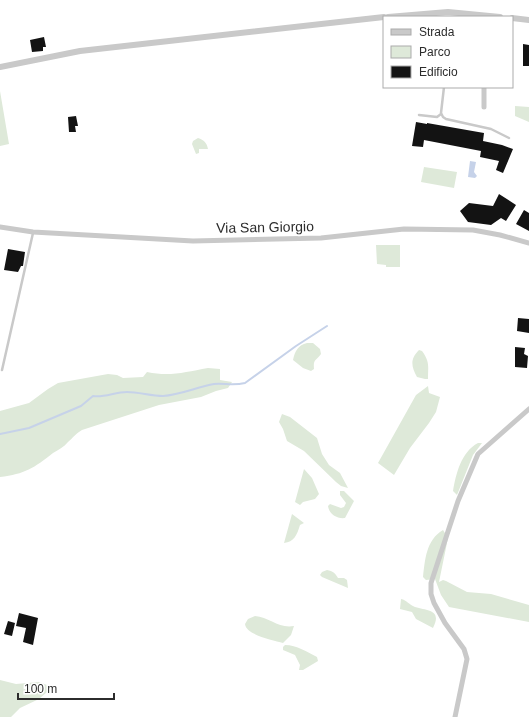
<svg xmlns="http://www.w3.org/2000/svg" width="529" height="717" font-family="Helvetica,sans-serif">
  <rect width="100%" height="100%" fill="#fff"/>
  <path fill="#dee9d9" d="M0,91L9,144L0,146Z
    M515,106L529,107V122L515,116Z
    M198,138C204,140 207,143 208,149H199V153L196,154L192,144L193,141Z
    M424,167L457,172L454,188L421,182Z
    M376,245H400V267H386V265L377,264Z
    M307,343H313L320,349L321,354C316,361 313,359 314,369L311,371L303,368L293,360C295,351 298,345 307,343Z
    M419,350L422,351C430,362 428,366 428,379H425L417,377C411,366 410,359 419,350Z
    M208,368L220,369V380L232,382L228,388L216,391L201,397L159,405L82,430C74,435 74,437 68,442C64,447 58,450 53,453C34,468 25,474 0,477V411L29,403L48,389L58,383L108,374L117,375L123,378L143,377L147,372C170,377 185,372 208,368Z
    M428,386L429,393L440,397L436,412L429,423L410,448L394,475L378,463L416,395Z
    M282,414L290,417L317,438L322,454L329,465L340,473L348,488L341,486L336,482L304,451L287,441L283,429L279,422Z
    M478,443H482L473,455L457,495L453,491C456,474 461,452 478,443Z
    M304,469L312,478L319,494L315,499L303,502L300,505L295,502Z
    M340,491H344L354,501L345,518C337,519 329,514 328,506L330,504L341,508L344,507L346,503L340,495Z
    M292,514L304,523L300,525C297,535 294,542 284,543Z
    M443,530L448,538L439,582L443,580L446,581L467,592L491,594L529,605V622L449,607L441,595L435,579L426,580L423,577C425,560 426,540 443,530Z
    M327,570C333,571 335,573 338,578H344L347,580L348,588L322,577L320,575L322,572Z
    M401,599C407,600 409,605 415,607C429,611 442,610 433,628L416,619L412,612L400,609Z
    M255,616C269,617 279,629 294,626L291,635L283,643C273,640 246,635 245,624L248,619Z
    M285,645C297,645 307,652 317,657L318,661L303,670H299L300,665L295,655L283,650V647Z
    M0,680L16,684L39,682L47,685V692L39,699L20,708L11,717H0Z"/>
  <path fill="#c6d2e9" d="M470,161L476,162L474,172L477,176L475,178L468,177Z"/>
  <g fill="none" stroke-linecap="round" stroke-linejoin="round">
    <path stroke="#c6d2e9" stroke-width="2" d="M0,434L29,428L81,406L93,396C104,398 115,392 127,392C139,392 151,396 163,396C180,395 197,387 214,384C225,383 233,386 245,383L296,346L327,326"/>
  </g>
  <path fill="#131313" d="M44,37L46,47H43V51L32,52L30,40Z
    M523,44L529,45V66H523Z
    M76,116L78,126H75L76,132H69L68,117Z
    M416,122L427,124V123L484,133L483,141L502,145L513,149L503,173L496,170L499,161L480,157L481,151L424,140L423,147L412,146Z
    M499,194L516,205L506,221L501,218L491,225L468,222L460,211L469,203L493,206Z
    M524,210L529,213V231L516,224Z
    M8,249L25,252L23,266H21L18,272L4,270Z
    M518,318L529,319V333L517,331Z
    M515,347L525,348L524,354L528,356L527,368L515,367Z
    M19,613L38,618L33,645L23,642L26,628L16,626Z
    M8,621L15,623L12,636L4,634Z"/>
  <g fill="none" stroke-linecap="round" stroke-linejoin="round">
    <path stroke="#c9c9c9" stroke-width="2.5" d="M444,87L441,113L443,117L446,119L491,129L509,138
      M419,115L437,117L441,114
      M2,370L33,233"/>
    <path stroke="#c9c9c9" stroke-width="5" d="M484,107V87
      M0,227L33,232L193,241L321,238L404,229L473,230L500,235L529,243
      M455,717L467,659L464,649L445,623L434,603L431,594V583L458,501L478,454L529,409"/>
    <path stroke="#c9c9c9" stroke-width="6" d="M388,17L448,12L500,17
      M512,18L529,20
      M0,67L80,51L384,17"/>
  </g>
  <g text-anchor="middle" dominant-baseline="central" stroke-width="4" stroke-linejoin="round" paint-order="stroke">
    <g font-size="14" fill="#2c2c2c" stroke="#fff">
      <text transform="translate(265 227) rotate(-1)">Via San Giorgio</text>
    </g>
  </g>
  <rect x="383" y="16" width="130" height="72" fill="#ffffff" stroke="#ababab"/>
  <rect x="391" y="29" width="20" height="6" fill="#c9c9c9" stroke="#ababab"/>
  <text x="419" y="36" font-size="12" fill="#2c2c2c">Strada</text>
  <rect x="391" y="46" width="20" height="12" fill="#dee9d9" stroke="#ababab"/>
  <text x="419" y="56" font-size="12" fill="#2c2c2c">Parco</text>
  <rect x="391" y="66" width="20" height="12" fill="#131313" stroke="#ababab"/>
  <text x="419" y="76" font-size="12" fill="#2c2c2c">Edificio</text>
  <path d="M18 693v6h96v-6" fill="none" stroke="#2c2c2c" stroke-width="2"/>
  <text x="24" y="693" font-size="12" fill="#2c2c2c" stroke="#ffffff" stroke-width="3" paint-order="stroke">100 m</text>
</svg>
